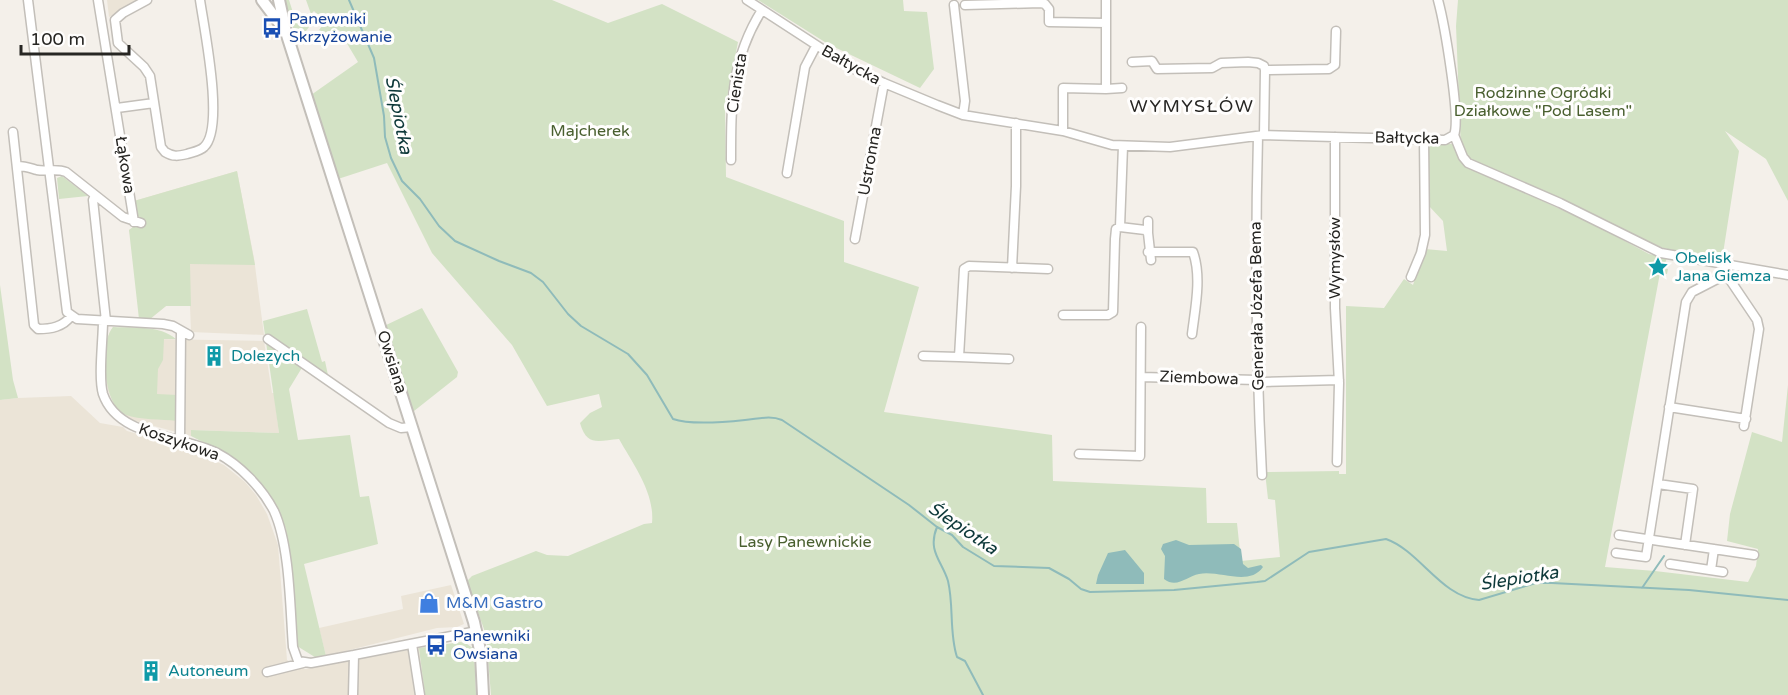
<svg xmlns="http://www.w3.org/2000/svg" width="1788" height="695" font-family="'Varela Round',sans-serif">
  <rect width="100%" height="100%" fill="#f4f0ea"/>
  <path fill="#ebe4d7" d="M107,0H140L109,17Z
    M237,171L254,258L264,335L191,332L190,306H166L150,319L129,230L136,225L138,220L134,201Z
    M113,327L154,339L264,341L272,393H274L279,433L191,430V436L128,419L115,406L108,391L106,377V340Z
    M71,396L100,423L123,427L127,431L185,447L224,465L245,482L256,495L267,514L278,545L287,660L305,669L419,648L425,695H0V400L18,398Z
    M451,585L464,624L457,627L437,628L326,656L319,628L403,609L401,596Z"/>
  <path fill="#d3e2c5" d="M284,0H289L296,22L307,19L309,27L306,31L295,34Z
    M306,0H552L608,23L662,4L738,42L725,108L726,177L844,221V262L919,287L884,412L1052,435L1053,481L1206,488L1207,523H1237L1241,561L1280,557L1275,500L1268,499L1265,472L1339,471V474H1346V306L1384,308L1404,279L1413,285L1425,249L1447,251L1443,221L1428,205L1427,144H1453L1466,166L1595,225L1649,254L1667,258L1663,268L1668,269L1667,274L1660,273L1605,567L1655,571L1748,582L1756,566L1758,549L1727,541L1730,514L1752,432L1782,442L1788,385V695H491L486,635L467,581L472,576L536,551L547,555L568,556L644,524L652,523C655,493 633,464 619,439C600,440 587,448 580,423L590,413L602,407L599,394L547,406L512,345L432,253L387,163L338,179L311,95L358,62L339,30L327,34L319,30L325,22L314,11L311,14Z
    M758,0H903L904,11L927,12L934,69L920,88L828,44Z
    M1458,0H1788V201L1766,159L1725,131L1739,151L1722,260L1663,248L1470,161L1461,151L1456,26Z
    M237,171L255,265L190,264L191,306H166L150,319H139L129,230C141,222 137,214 134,201Z
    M62,176L88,196L59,199L57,178Z
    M0,285L13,380L18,398L0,400Z
    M422,308L458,372L457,377L414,411L411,409L384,326Z
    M307,309L322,362L325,361L329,380L303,366L289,389L298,440L350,435L360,497L369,496L378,544L304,564L326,656L318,659L297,646L286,529L274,504L258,480L232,457L191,436V430L279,433L263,321Z
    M113,327C135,328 159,325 176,339H164L163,360L158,369L157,394L177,395V421C162,419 139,420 126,415C102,407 100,341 113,327Z
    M461,642L467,644L474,649L476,695H425L419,648Z"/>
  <path fill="#8fbbba" d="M1176,540L1189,545L1234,544L1241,549L1243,564L1248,568L1261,565L1263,567C1249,587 1220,570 1199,574C1187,576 1177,589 1164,579L1165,556L1161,549L1163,544Z
    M1125,550L1144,573V584H1096L1098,575L1108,553Z"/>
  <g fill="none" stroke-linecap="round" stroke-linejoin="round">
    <path stroke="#8fbbba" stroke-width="2" d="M349,0L374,58L384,116L385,137L391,158L402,181L420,199L439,226L455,241L499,261L531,273L543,282L568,314L581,326L628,354L647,375L673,419C690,425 726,422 745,420C758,419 770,415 782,420L909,505L937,527L952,535L963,547L994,566L1049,568L1069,579L1081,589L1090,592L1174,590L1257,582L1265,581L1309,552L1386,539C1420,551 1441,597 1479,600L1536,583H1552L1689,590L1788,600
      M937,527C927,551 942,561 948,581C954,606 949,633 957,657L965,661L983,695
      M1642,588L1664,556"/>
    <g stroke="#c3bfb9" stroke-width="11">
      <path id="minor" d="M28,0L67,312L77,319L163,324L173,326L189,335
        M98,0L134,222
        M147,0L123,13L115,20L118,43L144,67L150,76L161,147L165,152C173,157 178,156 187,154C193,152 200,151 204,147C225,128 204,28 200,0
        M747,0L850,67L884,83L937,105L963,115L1063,131L1112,145L1170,147L1264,135L1445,140L1454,135
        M1438,0C1444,22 1461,118 1454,135
        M954,5L965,101L963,115
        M965,5L1041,3L1045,4L1049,9V22L1106,23V0
        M1132,62L1152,61L1157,69L1212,68L1221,63L1248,62L1258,63L1264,66L1265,70L1329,69L1335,65L1336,31
        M1106,89L1122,88
        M117,108L154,103
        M1063,131V88L1106,89V23
        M13,132L34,325L38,329C51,329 63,327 71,316
        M1264,135L1265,70
        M1454,135L1463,157L1468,163L1560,203L1661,253L1788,275
        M1258,136C1255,249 1256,362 1262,475
        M1335,137V308L1339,383L1337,462
        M731,160C731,104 731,59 762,10
        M18,166C25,166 30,168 37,170C47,172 56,168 66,172L123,217L141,223
        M787,173L805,67L816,46
        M95,195L93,200L106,321
        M1120,227L1145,230L1148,233L1151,260
        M1148,233V221
        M855,239L884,83
        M1148,252H1193C1202,277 1195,309 1192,334
        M1012,268L1016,186V123
        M1724,271L1757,320L1759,329L1744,426
        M1411,277L1421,253L1425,235L1424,139
        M1063,315H1108L1113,312L1115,239L1116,229L1120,227L1123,146
        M103,321C103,340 98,378 103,394C118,438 182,435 217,453C240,465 262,488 274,511C290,546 290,608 293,647L298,661L311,663L354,655
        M268,339L389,423L401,428L412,427
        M923,356L959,357
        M1009,359L959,357L964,269L969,266L1048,269
        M1141,377L1257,380L1263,382L1339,380
        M1669,407L1746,419
        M180,441L181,331
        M1079,454L1140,456L1141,327
        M1658,484L1693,489L1685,545
        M1619,535L1754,555
        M1616,553L1646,557L1686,302L1692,292L1725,275
        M1670,564L1723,572
        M1711,570L1714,549
        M412,644L420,695
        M267,672L303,663
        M353,695L354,655L477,631"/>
    </g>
    <g stroke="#c3bfb9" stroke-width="14">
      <path id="tertiary" d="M262,0L286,32
        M279,0L286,32L474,622L481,655L483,695"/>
    </g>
    <use href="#minor" stroke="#fff" stroke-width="8"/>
    <use href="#tertiary" stroke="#fff" stroke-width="10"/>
  </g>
  <defs>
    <g id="bus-bare" transform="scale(1.62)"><path d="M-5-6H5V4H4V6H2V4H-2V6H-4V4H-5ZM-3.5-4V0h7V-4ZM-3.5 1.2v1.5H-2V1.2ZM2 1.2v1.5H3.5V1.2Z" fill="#1a4fb4" stroke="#fffefd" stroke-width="2.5" paint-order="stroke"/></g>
    <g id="sight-bare" transform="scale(1.62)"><path d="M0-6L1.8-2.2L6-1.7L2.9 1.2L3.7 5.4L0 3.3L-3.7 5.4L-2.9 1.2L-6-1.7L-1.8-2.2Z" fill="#0f9aa8" stroke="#fffefd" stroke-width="2.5" paint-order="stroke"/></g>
    <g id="building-bare" transform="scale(1.62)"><path d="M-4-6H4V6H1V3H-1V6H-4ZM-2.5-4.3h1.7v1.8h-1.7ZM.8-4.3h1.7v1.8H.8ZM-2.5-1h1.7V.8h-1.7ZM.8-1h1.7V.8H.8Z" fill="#0f9aa8" stroke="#fffefd" stroke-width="2.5" paint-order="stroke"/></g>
    <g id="shop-bare" transform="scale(1.62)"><path d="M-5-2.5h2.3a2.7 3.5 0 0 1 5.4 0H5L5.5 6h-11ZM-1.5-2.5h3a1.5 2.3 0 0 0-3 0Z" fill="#3f7fe0" stroke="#fffefd" stroke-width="2.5" paint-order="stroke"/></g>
  </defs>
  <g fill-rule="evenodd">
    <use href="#bus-bare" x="272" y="28"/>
    <use href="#sight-bare" x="1658" y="267"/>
    <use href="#building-bare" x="214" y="356"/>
    <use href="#shop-bare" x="429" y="603"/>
    <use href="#bus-bare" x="436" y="645"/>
    <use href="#building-bare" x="151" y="671"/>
  </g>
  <g text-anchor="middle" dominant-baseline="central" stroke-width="6" stroke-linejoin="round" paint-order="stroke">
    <g font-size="16" fill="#164399" stroke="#fffefd" text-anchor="start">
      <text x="289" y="19">Panewniki<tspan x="289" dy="18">Skrzyżowanie</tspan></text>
      <text x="453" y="636">Panewniki<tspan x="453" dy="18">Owsiana</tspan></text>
    </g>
    <g font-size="16" fill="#272623" stroke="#fffefd">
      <text transform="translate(851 65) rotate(29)">Bałtycka</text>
      <text transform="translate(737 83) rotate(-81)">Cienista</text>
      <text transform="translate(1407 138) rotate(1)">Bałtycka</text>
      <text transform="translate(870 161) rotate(-80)">Ustronna</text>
      <text transform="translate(125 165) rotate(81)">Łąkowa</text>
      <text transform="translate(1335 258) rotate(-90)">Wymysłów</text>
      <text transform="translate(1257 306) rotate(-91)">Generała Józefa Bema</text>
      <text transform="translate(392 362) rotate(72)">Owsiana</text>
      <text transform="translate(1199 378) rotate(2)">Ziembowa</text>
      <text transform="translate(179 442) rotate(19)">Koszykowa</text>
    </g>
    <g font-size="16" fill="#495f2f" stroke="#fffefd">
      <text x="1543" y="93">Rodzinne Ogródki<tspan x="1543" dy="18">Działkowe "Pod Lasem"</tspan></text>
      <text x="590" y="131">Majcherek</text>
      <text x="805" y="542">Lasy Panewnickie</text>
    </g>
    <g font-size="16" fill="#0d838f" stroke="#fffefd" text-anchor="start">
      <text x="1675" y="258">Obelisk<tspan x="1675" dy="18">Jana Giemza</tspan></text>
      <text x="231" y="356">Dolezych</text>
      <text x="168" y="671">Autoneum</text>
    </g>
    <g font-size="16" fill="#366cbe" stroke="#fffefd" text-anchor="start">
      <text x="446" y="603">M&amp;M Gastro</text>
    </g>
    <g font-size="18" letter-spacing="1.5" fill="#272623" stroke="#fffefd">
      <text x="1192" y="106">WYMYSŁÓW</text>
    </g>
    <g font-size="18" font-style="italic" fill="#0d3839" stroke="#fffefd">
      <text transform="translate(399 115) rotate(79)">Ślepiotka</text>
      <text transform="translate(963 528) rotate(34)">Ślepiotka</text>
      <text transform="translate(1519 578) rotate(-9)">Ślepiotka</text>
    </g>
  </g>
  <path d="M21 45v9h108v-9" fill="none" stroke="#272623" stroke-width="3"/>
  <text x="30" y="45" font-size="18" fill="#272623" stroke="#fffefd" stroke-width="4.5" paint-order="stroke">100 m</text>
</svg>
